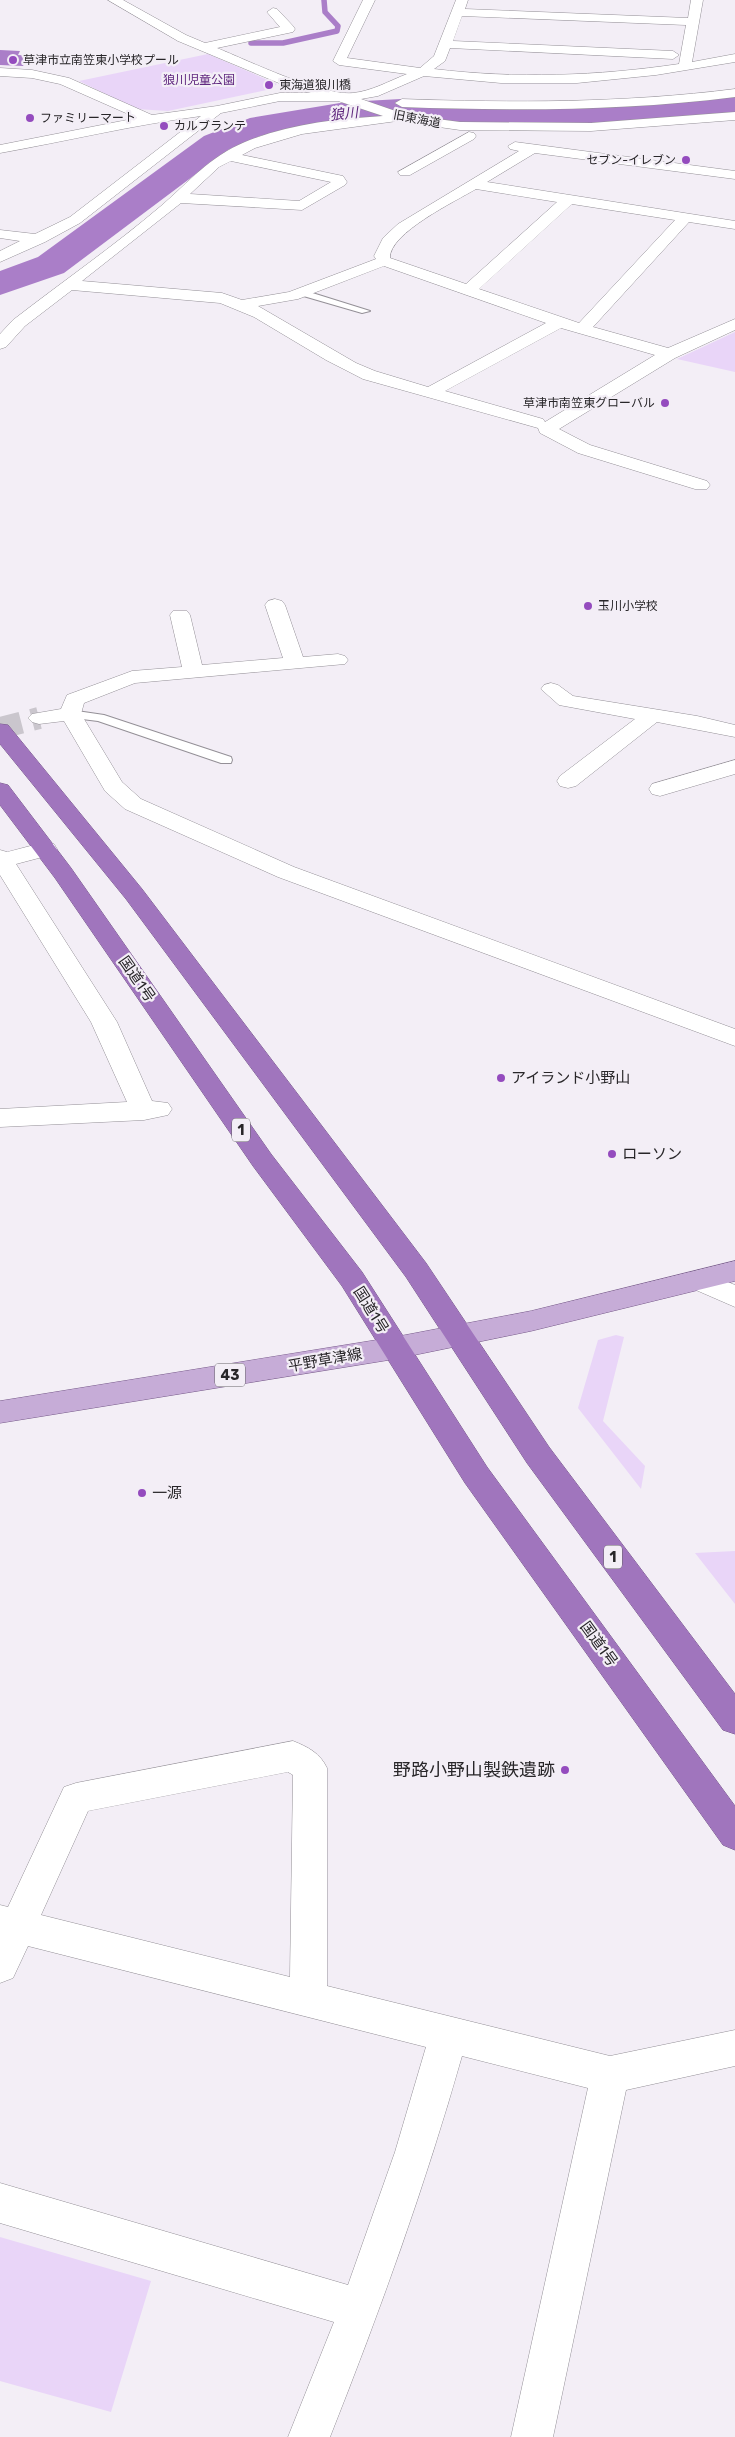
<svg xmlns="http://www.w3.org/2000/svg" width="735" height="2437" font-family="Rubik,'Noto Sans JP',sans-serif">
  <rect width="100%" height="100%" fill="#f3eef6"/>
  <path fill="#e9d5f8" d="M208,54L277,84L271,89L168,111L136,109L79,81Z
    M735,332V372L677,359Z
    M616,1335L624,1337L603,1421L645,1466L641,1489L578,1408L598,1340Z
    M735,1551V1604L695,1553Z
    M0,2237L151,2281L111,2412L0,2381Z"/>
  <path fill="#aa7ec8" d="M0,50L20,51L18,55L30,56L23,66L0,65Z"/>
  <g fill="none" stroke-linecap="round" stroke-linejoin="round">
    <path stroke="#aa7ec8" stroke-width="5.5" d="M251,43H283L337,31L338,26L325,12L324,0"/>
    <path fill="#aa7ec8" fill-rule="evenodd" d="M735,97V117L556,127L401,119L346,122L260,136L228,150L64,273L0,295V271L38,257L204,136L250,118L346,102L401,99L556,107Z"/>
    <path stroke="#cac6cd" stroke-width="22" stroke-dasharray="22 11" stroke-linecap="butt" d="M0,728L39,718"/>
    <g stroke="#949097" stroke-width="2">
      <path id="lane" d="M300,291H306L370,311L362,313L300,295Z
        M70,710L104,715L231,757L232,760L231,763H221L98,721L66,717L64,714L66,711Z"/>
    </g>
    <g stroke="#949097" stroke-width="1">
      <path id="street" d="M108,0H123L186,35L205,43L280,27L267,12L273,8L277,9L293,26L295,29L293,32L217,48C249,61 321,96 353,93C372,91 389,81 407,74L339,65L333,61L363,0H375L347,58L420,68L434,56L456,0H468L465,9L688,18L691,0H703L692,62L735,54V62L656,75L577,83H501L424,76L378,96L361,99L407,115L460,122L591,123L735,112V120L591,131L460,130L397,121L302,134L255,148L242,155L343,176L347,182L345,185L302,210L181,203L82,281L222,293L242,300L289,292L376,259L374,256L383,238L398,224L519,151L510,149L508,146L515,142L735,171V179L535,153L487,182L735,221V229L689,222L593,327L668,348L735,319V330L675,358L559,429L590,445L707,481L710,485L707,489H695L578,453L540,433L538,428L363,379L326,360L254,317L220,303L72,290L25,326L6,347L0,349V334L13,320C62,282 114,246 161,206C189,182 209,157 245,142C289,124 336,119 383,116L338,101H280L221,113L80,223L45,242L0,262V251L20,241L0,238V230L35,234L70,217L201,116C133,125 67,141 0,153V145L137,118L60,84L32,78L0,76V68L32,70L69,78L152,115L217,106L280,93H311L286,86L178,41ZM462,16L686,25L679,64C597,76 517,79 434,69L445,61L450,48L673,59L679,55L673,51L453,41ZM231,161L331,182L299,201L190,194L219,167ZM476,189L557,202L466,284L390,258C389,233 456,201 476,189ZM572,204L675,220L579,323L479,289ZM384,266L546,323L428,387L375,371L356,363L258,306L298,299ZM561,328L655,355L545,422L543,419L445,391Z
        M735,89V97C624,111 514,111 402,107L395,103L402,99C514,103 624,103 735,89Z
        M469,132L474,133L476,136L474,139L410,175H400L398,172Z
        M275,599L282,601L285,605L303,657L338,654L345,656L348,660L345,664L135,683L84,703L81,714L122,782L141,799L294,867L735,1029V1046L278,877L125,809L105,791L64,721L39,724L32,722L28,718L32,714L61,709L67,695L132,671L182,667L170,615L173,611H187L190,615L202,665L283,658L265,605L268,601Z
        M551,683L558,685L573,696L697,716L735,725V737L657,722L576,786L568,788L560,786L557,781L560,776L635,719L559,705L541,689L544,685Z
        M735,760V774L660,796L652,794L649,789L652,784Z
        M46,842L54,844L57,849L54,854L16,864L117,1022L152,1101L168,1103L172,1109L168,1115L144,1120L0,1127V1109L127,1102L91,1022L0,875V850L7,852Z
        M699,1270L735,1285V1307L689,1287L685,1280L689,1273Z
        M293,1741C308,1747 320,1753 327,1768V1986L610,2056L735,2030V2066L626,2090L553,2437H511L588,2088L462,2056C425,2186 380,2311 330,2437H288L334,2322L0,2223V2183L348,2285L395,2152L426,2047L28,1946L13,1978L0,1983V1905L8,1907L64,1787L76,1783ZM288,1772L293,1775L290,1977L41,1915L88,1811Z"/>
    </g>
    <g stroke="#765989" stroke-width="1">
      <path id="primary" d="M735,1261V1281L531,1331L395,1359L0,1423V1401L395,1337L531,1311Z"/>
    </g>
    <g stroke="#765989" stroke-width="1">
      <path id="highway" d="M0,724L8,725L142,889L426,1263L549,1447L735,1694V1734L723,1730L527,1463L406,1277L126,899L0,744Z
        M0,783L8,785L71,868L271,1154L362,1272L487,1467L735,1806V1850L723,1845L465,1483L342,1286L253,1166L55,878L0,805Z"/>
    </g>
    <use href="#lane" fill="#fff" fill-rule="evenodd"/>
    <use href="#street" fill="#fff" fill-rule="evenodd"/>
    <use href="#primary" fill="#c6acd7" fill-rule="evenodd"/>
    <use href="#highway" fill="#a075bd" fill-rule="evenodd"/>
  </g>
  <g fill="#944bbe" stroke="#f3eef6" stroke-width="2">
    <circle cx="13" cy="60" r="5"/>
    <circle cx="269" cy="85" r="5"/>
    <circle cx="30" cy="118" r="5"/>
    <circle cx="164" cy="126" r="5"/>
    <circle cx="686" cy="160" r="5"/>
    <circle cx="665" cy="403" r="5"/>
    <circle cx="588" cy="606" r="5"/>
    <circle cx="501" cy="1078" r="5"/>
    <circle cx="612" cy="1154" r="5"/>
    <circle cx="142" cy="1493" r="5"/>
    <circle cx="565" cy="1770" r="5"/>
  </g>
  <g text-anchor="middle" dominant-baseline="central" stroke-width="4.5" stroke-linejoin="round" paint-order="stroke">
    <g font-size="12" fill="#282629" stroke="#f3eef6" text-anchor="start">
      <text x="23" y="60">草津市立南笠東小学校プール</text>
      <text x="279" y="85">東海道狼川橋</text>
      <text x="40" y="118">ファミリーマート</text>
      <text x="174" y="126">カルブランテ</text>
      <text x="676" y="160" text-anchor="end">セブン-イレブン</text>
      <text x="655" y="403" text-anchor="end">草津市南笠東グローバル</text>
      <text x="598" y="606">玉川小学校</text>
    </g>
    <g font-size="12" fill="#60277f" stroke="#f3eef6">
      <text x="199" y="80">狼川児童公園</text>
    </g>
    <g font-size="12" fill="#282629" stroke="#f3eef6">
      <text transform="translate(417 119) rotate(11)">旧東海道</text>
    </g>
    <g font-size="14" font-style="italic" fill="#591f78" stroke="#f3eef6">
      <text transform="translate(344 114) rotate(-6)">狼川</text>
    </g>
    <g fill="#f3eef6" stroke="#656266" stroke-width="1">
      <rect x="232" y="1118.5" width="18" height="23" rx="4"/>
      <rect x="215" y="1363.5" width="30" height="23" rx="4"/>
      <rect x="604" y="1545.5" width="18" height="23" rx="4"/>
    </g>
    <g font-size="14" font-weight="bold" fill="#282629">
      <text x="241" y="1130">1</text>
      <text x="230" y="1375">43</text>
      <text x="613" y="1557">1</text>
    </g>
    <g font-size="15" fill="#282629" stroke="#f3eef6">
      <text transform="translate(137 979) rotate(55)">国道1号</text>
      <text transform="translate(371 1310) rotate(58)">国道1号</text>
      <text transform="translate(325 1360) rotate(-10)">平野草津線</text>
      <text transform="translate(599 1644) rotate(54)">国道1号</text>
    </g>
    <g font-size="15" fill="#282629" stroke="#f3eef6" text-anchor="start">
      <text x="511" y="1078">アイランド小野山</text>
      <text x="622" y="1154">ローソン</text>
      <text x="152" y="1493">一源</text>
    </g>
    <g font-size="18" fill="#282629" stroke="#f3eef6" text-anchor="end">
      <text x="555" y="1770">野路小野山製鉄遺跡</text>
    </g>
  </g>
</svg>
